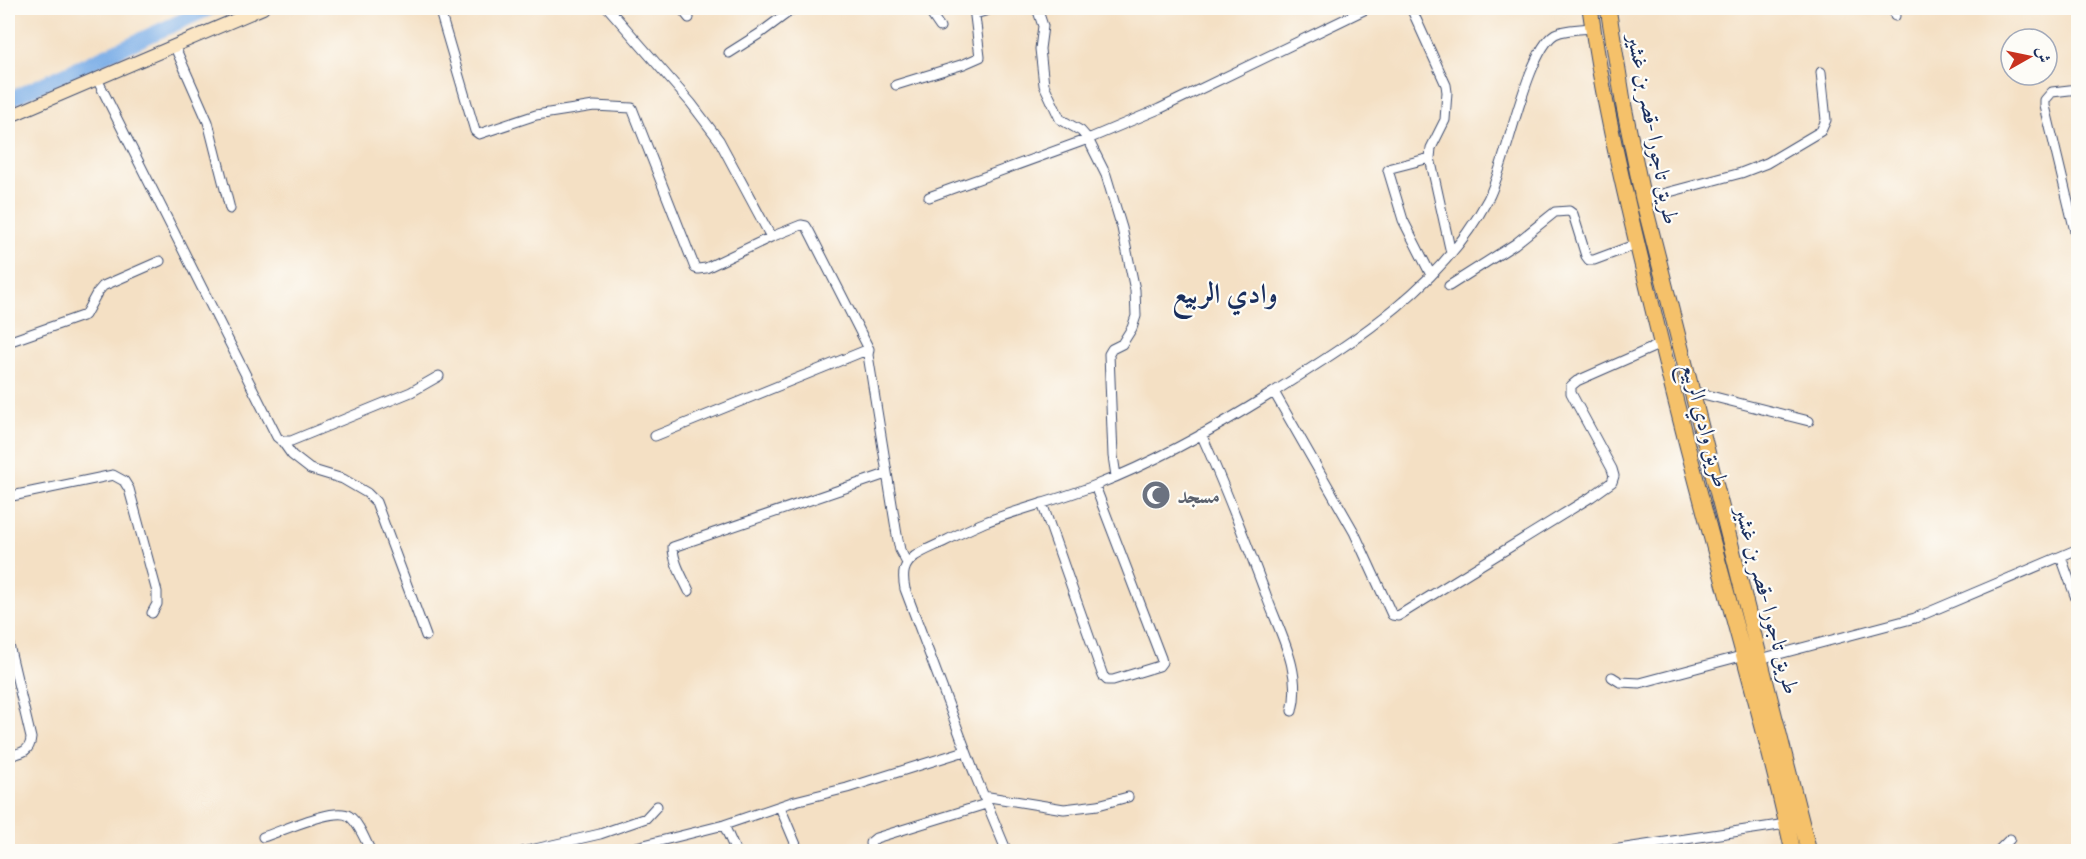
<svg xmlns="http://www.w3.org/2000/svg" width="2086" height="859" font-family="'Gentium Book Plus',Amiri,serif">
  <rect width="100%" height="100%" fill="#fdfcf7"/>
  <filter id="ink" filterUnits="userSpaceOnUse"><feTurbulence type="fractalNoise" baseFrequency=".0167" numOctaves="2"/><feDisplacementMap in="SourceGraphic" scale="12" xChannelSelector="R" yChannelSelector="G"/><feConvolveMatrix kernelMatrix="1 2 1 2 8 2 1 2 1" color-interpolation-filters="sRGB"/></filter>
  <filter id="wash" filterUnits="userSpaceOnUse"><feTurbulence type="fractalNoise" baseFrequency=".008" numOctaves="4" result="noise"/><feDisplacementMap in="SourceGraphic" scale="24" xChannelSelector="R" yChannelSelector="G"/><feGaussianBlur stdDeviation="1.35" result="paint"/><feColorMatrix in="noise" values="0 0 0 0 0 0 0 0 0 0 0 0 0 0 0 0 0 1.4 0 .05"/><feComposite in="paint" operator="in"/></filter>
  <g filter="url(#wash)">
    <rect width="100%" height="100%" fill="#f4e0c4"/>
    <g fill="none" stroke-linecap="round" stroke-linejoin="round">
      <path stroke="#7baee7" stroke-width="15" d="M8,100L210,8"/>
    </g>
  </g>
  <g filter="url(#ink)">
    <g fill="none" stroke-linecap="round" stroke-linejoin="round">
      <g stroke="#3c4a6d" stroke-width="11">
        <path id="minor" d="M439,8L475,131L479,134L536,115L594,106L632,108L695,268L698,269L706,268L771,237
          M608,8L691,103L719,140L771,237L801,225L806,226L809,231L869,349L868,355L897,535L900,550L907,563
          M681,8L689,18
          M927,8L940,27
          M1037,8L1043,26L1040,49L1044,85L1060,119L1081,131L1088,139L1106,175L1122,228L1135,290L1136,316L1132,328L1122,344L1112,349L1109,354L1113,456L1116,476
          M1411,8L1446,85L1447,92L1445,120L1431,148L1430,158L1451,253
          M1894,8L1895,16
          M975,14L995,8
          M174,45L208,122L230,209
          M729,53L759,34L794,8
          M97,79L277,437L282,441H291L411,392L439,376
          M896,85L964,64L980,57L974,8
          M2078,89L2052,92L2045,100V106L2078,244
          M1430,158L1391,168L1388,170L1403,220L1431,275
          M929,197L1088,139L1159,109L1368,8
          M1643,199L1741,173L1767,163L1821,131L1826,120L1821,72
          M1449,286L1515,244L1555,212L1569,211L1573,214L1586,256L1589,260H1594L1637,244
          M8,342L85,315L97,293L103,286L160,261
          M1691,391L1809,421
          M1274,392L1354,532L1392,615L1398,616L1591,497L1612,482L1614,476L1612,469L1571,393V386L1577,381L1661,344
          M1201,434C1225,486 1245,539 1265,592C1278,630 1303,670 1292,711
          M655,436L869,349
          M282,441L292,455L310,469L343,479L367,493L376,502L426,636
          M8,495L12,496L113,475L124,481L129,489L157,592V604L152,613
          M1042,503L1103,676L1107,680H1113L1159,666L1162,662L1161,658L1095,486
          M2061,557L2078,604
          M689,591C683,578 673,562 673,547L886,474
          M8,641L31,738C30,753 19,753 8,756
          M1760,659L1915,618L2078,549
          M1612,677L1620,682L1640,683L1745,655
          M983,796L1064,809L1098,805L1128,797
          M780,807L799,852
          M724,825L736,852
          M263,837C280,832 335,806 349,816C359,823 365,840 371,852
          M522,852L600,834L646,818L657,806
          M616,852L724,825L795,801L847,788L965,751
          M871,852L870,843L876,838L986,804
          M1007,852L975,775L905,589C902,574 903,565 915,556C924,550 935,546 945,541C959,534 973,527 988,521C1023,508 1061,499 1096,485C1158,461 1216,428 1272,393C1354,341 1441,288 1488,199C1507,163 1526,52 1555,34C1565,29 1581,29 1593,28
          M1599,852L1786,824
          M1997,852L2010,839"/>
      </g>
      <g stroke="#3c4a6d" stroke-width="14">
        <path id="secondary" d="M8,117L263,8"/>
      </g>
      <g stroke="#3c4a6d" stroke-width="17">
        <path id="trunk" d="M1590,8C1602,96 1621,178 1642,264C1665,361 1690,458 1716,554C1743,653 1771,751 1793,852
          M1608,8L1624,107L1643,199L1809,852"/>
      </g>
      <use href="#minor" stroke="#fff" stroke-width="9"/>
      <use href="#secondary" stroke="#fbe6c4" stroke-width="12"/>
      <use href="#trunk" stroke="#f5c16b" stroke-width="15"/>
    </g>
  </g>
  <defs>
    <g id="mosque-disc" transform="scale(1.5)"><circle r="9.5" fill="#6b7280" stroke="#fdfcf7"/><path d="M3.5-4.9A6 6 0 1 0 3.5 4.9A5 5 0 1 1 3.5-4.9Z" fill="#fff"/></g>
  </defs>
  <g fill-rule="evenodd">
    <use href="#mosque-disc" x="1156" y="495"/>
  </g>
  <g text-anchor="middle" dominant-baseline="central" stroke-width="4.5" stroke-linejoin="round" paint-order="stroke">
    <g font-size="22" fill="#1b2f5e" stroke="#fdfcf7">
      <text transform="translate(1654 129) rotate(79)">طريق تاجورا -قصر بن غشير</text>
      <text transform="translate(1706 425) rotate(75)">طريق وادي الربيع</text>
      <text transform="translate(1768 600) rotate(75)">طريق تاجورا -قصر بن غشير</text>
    </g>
    <g font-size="22" font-weight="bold" fill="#5b616d" stroke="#fdfcf7" text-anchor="start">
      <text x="1177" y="495">مسجد</text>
    </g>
    <g font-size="28" font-weight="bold" fill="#1b2f5e" stroke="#fdfcf7">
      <text x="1225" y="292">وادي الربيع</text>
    </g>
  </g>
  <rect width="2086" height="859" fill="none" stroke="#fdfcf7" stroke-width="30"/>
  <g transform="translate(2029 57) rotate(81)"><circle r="28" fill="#fdfcf7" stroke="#a3aaba" stroke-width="1.5"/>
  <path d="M0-4.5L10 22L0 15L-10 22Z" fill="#c8321e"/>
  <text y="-9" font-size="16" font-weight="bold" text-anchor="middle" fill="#1b2f5e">ش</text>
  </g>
</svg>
